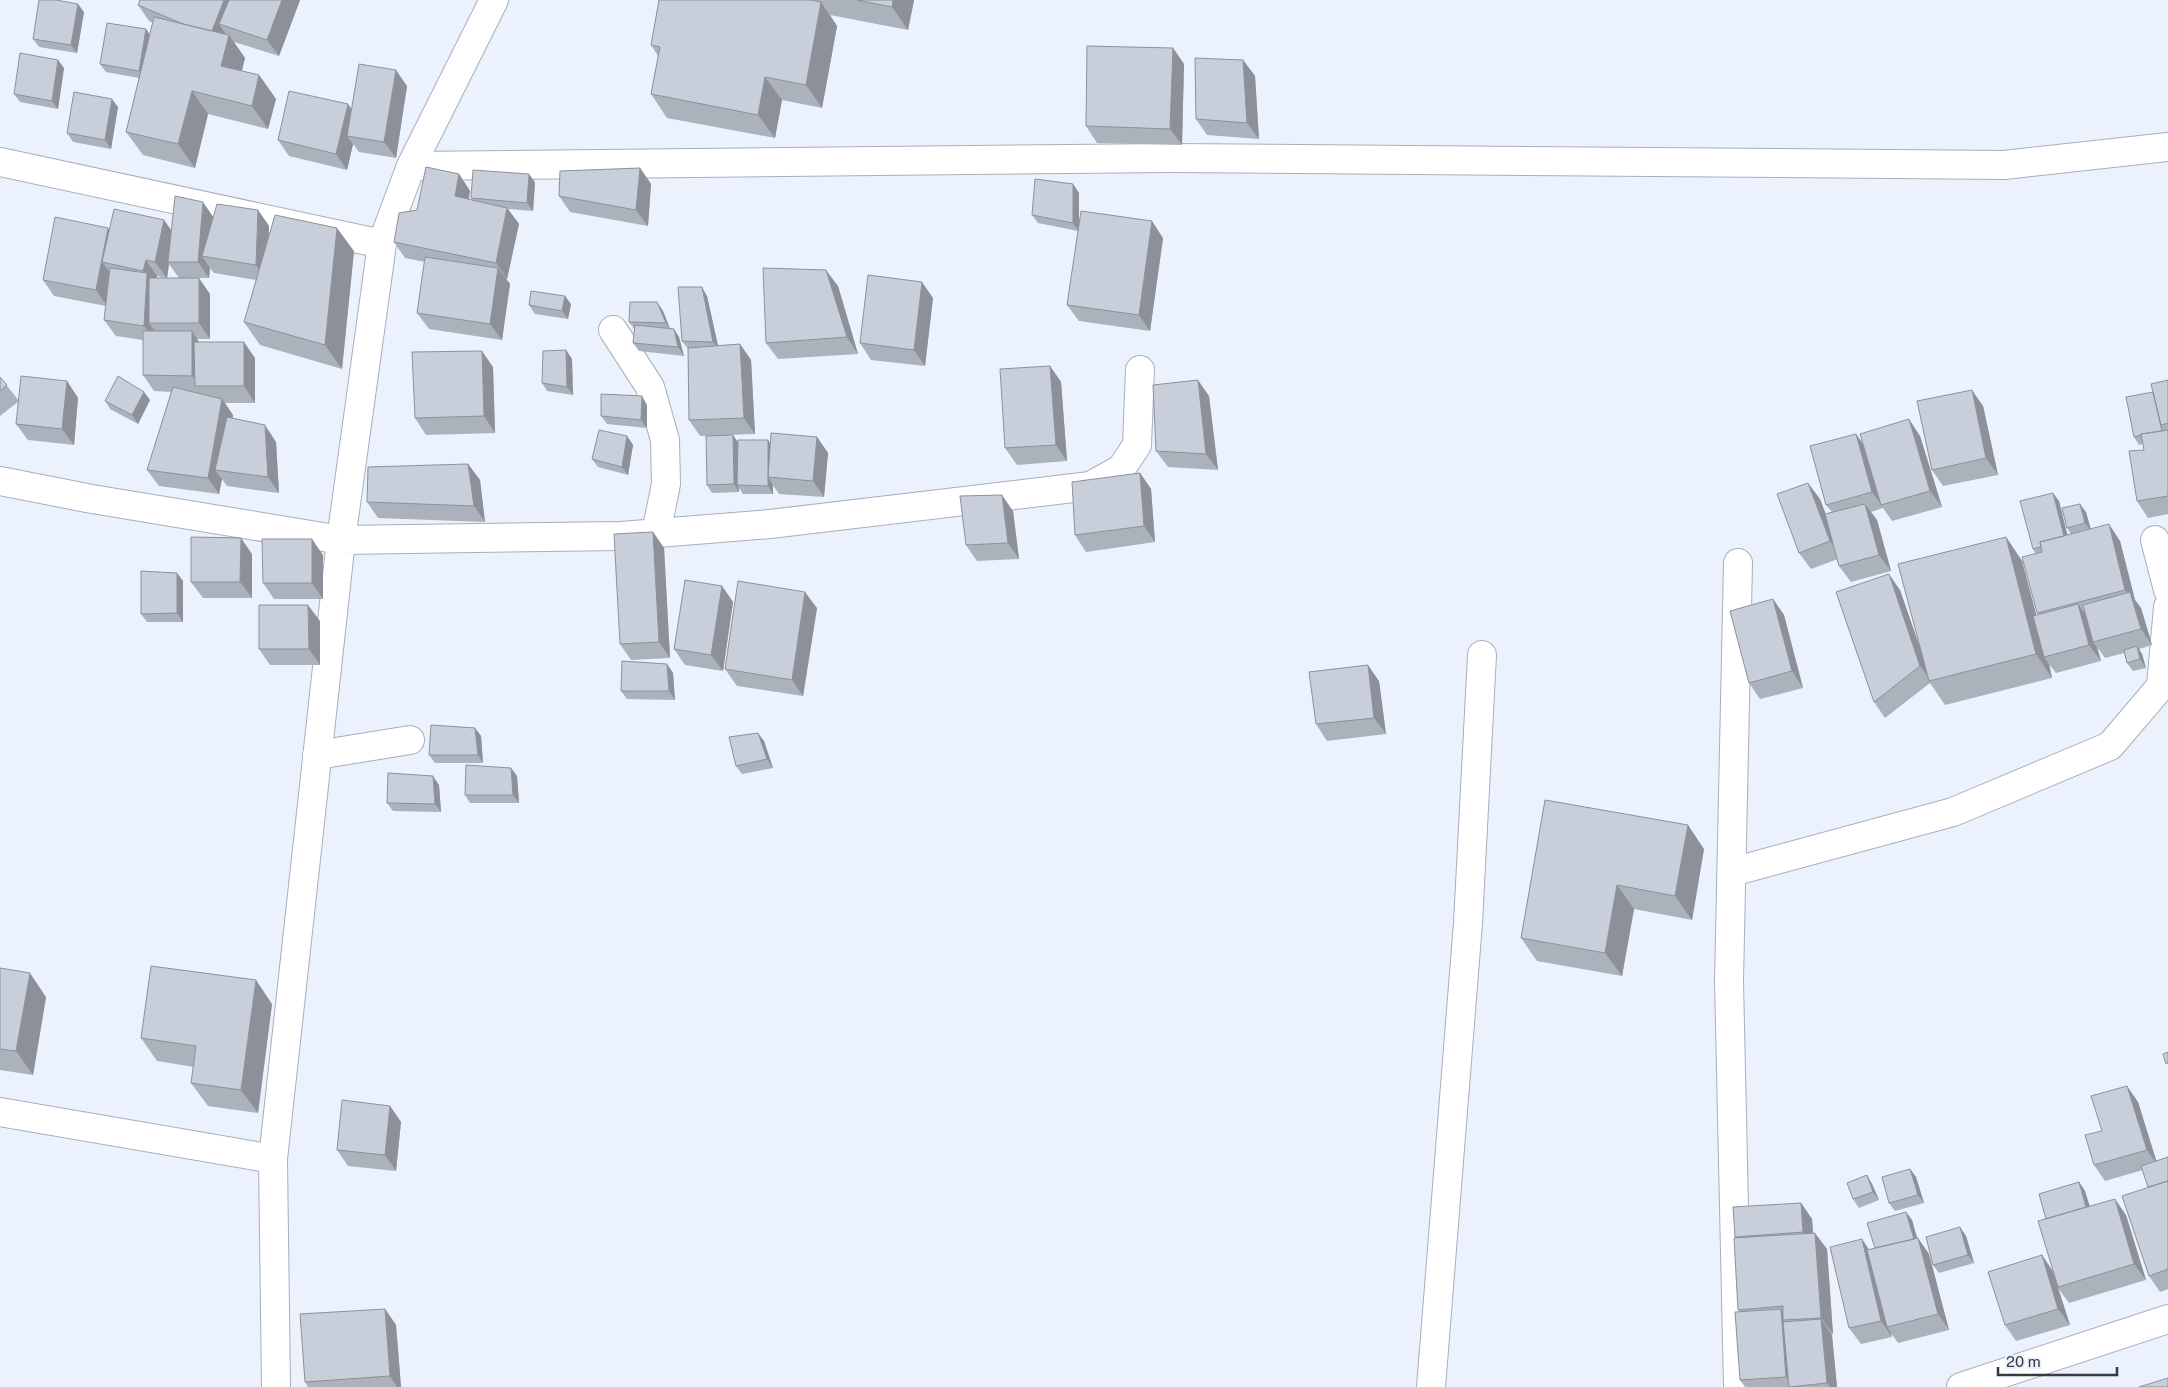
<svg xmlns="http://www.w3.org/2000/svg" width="2168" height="1387" font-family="'Public Sans',sans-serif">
  <rect width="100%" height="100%" fill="#ebf2fd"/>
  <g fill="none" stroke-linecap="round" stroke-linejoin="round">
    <g stroke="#a8afba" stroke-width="30">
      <path id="minor" d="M0,162L382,244
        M411,166L1170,158L2004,165L2168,147
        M613,330L650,387L665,440L666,484L656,533
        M0,481L92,499L341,540L621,536L770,524L1090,486L1121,469L1137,445L1140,370
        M2155,540L2168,590
        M317,755L410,740
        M1732,872L1953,812L2110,746L2161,686L2168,607
        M0,1112L273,1159
        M276,1387L273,1159L341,540L382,244L411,166L494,0
        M1431,1387L1468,923L1482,655
        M1738,1387L1729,981L1738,563
        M1961,1387L2168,1319"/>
    </g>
    <use href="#minor" stroke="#fff" stroke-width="28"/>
  </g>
  <path fill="#acb2bb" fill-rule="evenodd" d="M300,0L279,56L234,42L245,58L242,71L259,75L276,99L268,129L208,114L195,168L143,155L126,132L139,78L106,72L100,64L146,29L150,35L153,23L149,21L138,5Z
    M659,0H914L908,30L830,15L837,26L822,108L782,100L775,138L667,118L651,94L658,56L651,45Z
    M84,12L77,53L39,47L33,39Z
    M1173,48L1184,64L1182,145L1097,143L1086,126Z
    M1243,60L1255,76L1259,139L1207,135L1196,119Z
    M64,68L58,109L20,102L14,94Z
    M407,86L396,158L359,152L353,144L347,170L289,156L278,140Z
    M118,107L111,149L73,142L67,133Z
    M640,168L651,184L648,226L570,212L559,196Z
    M459,174L470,191L469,199L473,200L471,198L535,182L533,211L508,209L519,224L507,279H506L510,284L502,340L429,329L417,313L425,262L405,258L394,242L417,210Z
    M1073,184L1079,193V227L1163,238L1150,331L1079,321L1067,305L1078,231L1038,223L1032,215Z
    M258,210L269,226V236L354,251L342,369L260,345L244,322L256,280L214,273L210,268L209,278H179L169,264L167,278L210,294V339H197L199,342L255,358V403H225L233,415V418L276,442L279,493L227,486L222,479L219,494L159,486L147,470L171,392L154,391L143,375V340L116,336L104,320L106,306L54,296L43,280L109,230L164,220L171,230L214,216ZM157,276L166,278H156Z
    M838,286L858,354L778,359L766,343Z
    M707,296L718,346L740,344L751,360L755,434L700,436L689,420L688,349L682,341Z
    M933,298L925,366L871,360L860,343Z
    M571,304L568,319L535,314L529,305Z
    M663,311L670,329L679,337L684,356L639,351L633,343L635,330L629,322Z
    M566,350L572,359L573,395L547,391L542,383Z
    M1050,366L1061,382L1067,461L1017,465L1005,448Z
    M493,367L495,433L426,435L415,418Z
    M0,377L19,401L0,416Z
    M2168,380V514L2148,518L2137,501L2144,450L2143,444L2139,445L2134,437L2153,392Z
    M67,381L78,398L74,445L28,440L16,424Z
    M1209,396L1218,470L1168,467L1156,451Z
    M150,400L138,424L110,409L105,401Z
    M647,405V428L607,424L601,416Z
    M1983,406L1998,475L1943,486L1932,470Z
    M1856,434L1863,444L1920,436L1942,507L1892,521L1883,508L1871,512L1877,520L1891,571L1851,582L1839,566L1838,559L1811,569L1799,553L1820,499L1826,515L1832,512L1826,505Z
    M733,435L738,443L771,444L817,437L828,453L824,497L779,494L773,485V494H743L739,488V492L712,493L707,485Z
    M627,436L633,445L628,475L598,467L592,459Z
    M468,464L480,480L485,522L378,518L367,502Z
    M1140,473L1151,489L1155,542L1086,552L1075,535Z
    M2059,501L2067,535L2071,534L2067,528L2086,512L2091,529L2120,541L2135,600L2141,608L2152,645L2139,649L2142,654L2146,668L2133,671L2127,663L2124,653L2105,658L2097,647L2101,661L2056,673L2049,664L2052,678L1945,705L1930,683L1885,718L1874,702L1900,590L1921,652L2006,537L2022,561L2036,615H2038L2037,613L2036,554L2033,549Z
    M1013,511L1019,559L977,561L966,545Z
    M653,532L664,548L670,658L631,660L620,644Z
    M252,554V598H203L191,582Z
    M323,555V599H274L263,583Z
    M177,573L183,581V622H147L141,614Z
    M722,586L733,602L723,671L685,665L674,649Z
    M1773,599L1784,615L1803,688L1760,699L1749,683Z
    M817,608L803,696L737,686L725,669Z
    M320,621V665H270L259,649Z
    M667,664L673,673L675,700L627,699L621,691Z
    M1379,681L1386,734L1327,741L1316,724Z
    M475,728L481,736L483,763H435L429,755Z
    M764,741L773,768L742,774L736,766Z
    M511,768L517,776L519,803H470L465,795Z
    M439,785L441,812L393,811L387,803Z
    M1545,800L1704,849L1692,920L1634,909L1622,976L1537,961L1521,938Z
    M0,968L46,997L33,1075L0,1070Z
    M272,1004L258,1113L208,1106L191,1083L194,1067L157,1061L141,1038Z
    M2138,1102L2156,1161L2168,1157V1289L2160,1292L2149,1276L2148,1187L2143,1170L2105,1181L2094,1165L2102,1131Z
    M390,1106L401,1122L396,1171L348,1166L337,1150Z
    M1910,1169L1916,1177L1924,1203L1895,1211L1889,1203Z
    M1867,1175L1872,1184L1879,1200L1859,1208L1853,1199Z
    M2079,1182L2085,1191L2089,1206L2126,1215L2146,1280L2069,1303L2058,1288L2070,1325L2016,1341L2005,1325L2042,1255L2053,1271L2046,1219Z
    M1801,1203L1812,1219L1813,1233L1827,1249L1833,1334H1831L1832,1335L1837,1387H1745L1740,1380V1312L1738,1310L1735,1238V1237Z
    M1906,1212L1912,1220L1917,1238L1929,1254L1949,1330L1898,1343L1891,1333L1892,1337L1861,1344L1849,1328L1862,1239L1869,1250L1875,1248Z
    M1966,1236L1974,1263L1939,1273L1933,1265Z
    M385,1309L396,1325L401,1387H308L305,1382Z"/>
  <path fill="#8c9199" d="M224,0H242L219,24L227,36L210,35Z
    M282,0H300L279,56L267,40Z
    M893,0H914L908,30L892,7Z
    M821,2L837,26L822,108L806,85Z
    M78,4L84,12L77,53L71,45Z
    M146,29L151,37L144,79L139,71Z
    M229,35L245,58L237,90L221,66Z
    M1173,48L1184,64L1182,145L1170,129Z
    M58,60L64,68L58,109L52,101Z
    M1243,60L1255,76L1259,139L1247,123Z
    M396,70L407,86L396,158L384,142Z
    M259,75L276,99L268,129L252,106Z
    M765,77L782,100L775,138L758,115Z
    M192,91L208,114L195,168L178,144Z
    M112,99L118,107L111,149L105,140Z
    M348,104L359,120L347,136L353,144L347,170L336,154Z
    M640,168L651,184L648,226L636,210Z
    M459,174L470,191L466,212L455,196Z
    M529,174L535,182L533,211L527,203Z
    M1073,184L1079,193V231L1073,223Z
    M203,202L214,218L202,256L210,268L209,278L198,262Z
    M507,208L519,224L507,279L496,263Z
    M258,210L269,226L267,282L256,265Z
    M164,220L175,236L168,262L169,264L167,278L155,262Z
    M1152,221L1163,238L1150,331L1139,315Z
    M108,228L119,244L102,262L113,277L107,306L96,290Z
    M337,228L354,251L342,369L325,345Z
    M146,260L157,276L149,323L156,333V342L144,326L147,276L143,271Z
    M498,268L510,284L502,340L490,324Z
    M826,270L838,286L858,354L847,337Z
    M199,278L210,294V339L199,323Z
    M922,282L933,298L925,366L914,350Z
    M702,287L707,296L719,350L713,342Z
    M565,296L571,304L568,319L562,311Z
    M657,302L663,311L671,331L666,323Z
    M674,329L679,337L684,356L678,347Z
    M192,331L203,348L200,386L192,376Z
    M244,342L255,358V403L244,386Z
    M740,344L751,360L755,434L744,418Z
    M566,350L572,359L573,395L567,387Z
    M482,351L493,367L495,433L484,416Z
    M1050,366L1061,382L1067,461L1056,445Z
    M1198,380L1209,396L1218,470L1206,454Z
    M67,381L78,398L74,445L62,429Z
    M1972,390L1983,406L1998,475L1986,458Z
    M144,392L150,400L138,424L132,415Z
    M642,396L647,405V428L641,420Z
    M222,399L233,415L223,471L215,470L222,479L219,494L208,478Z
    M1909,419L1920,436L1942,507L1930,491Z
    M265,425L276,442L279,493L268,477Z
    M1856,434L1867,450L1881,504L1872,492Z
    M733,435L739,444L737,485L739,488V492L734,484Z
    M627,436L633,445L628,475L622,467Z
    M817,437L828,453L824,497L813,481Z
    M768,440L774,449L768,477L773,485V494L768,486Z
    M468,464L480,480L485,522L474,506Z
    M1140,473L1151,489L1155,542L1144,526Z
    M1808,483L1820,499L1842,557L1830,541Z
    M2053,493L2059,501L2071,549L2065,540Z
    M1002,495L1013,511L1019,559L1008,543Z
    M1865,504L1877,520L1891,571L1879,555Z
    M2080,504L2086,512L2091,531L2085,523Z
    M2109,524L2120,541L2135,600L2141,608L2152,645L2141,629L2132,599L2125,590Z
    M653,532L664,548L670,658L659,642Z
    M2006,537L2022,561L2047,656L2044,657L2049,664L2052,678L2036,654Z
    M241,538L252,554V598L240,582Z
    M312,539L323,555V599L312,583Z
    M177,573L183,581V622L177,613Z
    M1889,574L1900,590L1932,682L1920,666Z
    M722,586L733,602L723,671L711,655Z
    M805,592L817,608L803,696L792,680Z
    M1773,599L1784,615L1803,688L1792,671Z
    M2078,604L2089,620L2093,642L2097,647L2101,661L2089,645Z
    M308,605L320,621V665L309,649Z
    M2137,646L2142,654L2146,668L2140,659Z
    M667,664L673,673L675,700L669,691Z
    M1368,665L1379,681L1386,734L1374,718Z
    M475,728L481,736L483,763L478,755Z
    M758,733L764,741L773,768L767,759Z
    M511,768L517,776L519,803L513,795Z
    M433,776L439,785L441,812L435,804Z
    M1688,825L1704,849L1692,920L1675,896Z
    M1617,885L1634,909L1622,976L1605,953Z
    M30,973L46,997L33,1075L16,1051Z
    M256,980L272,1004L258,1113L241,1090Z
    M2127,1086L2138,1102L2158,1166L2147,1150Z
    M390,1106L401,1122L396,1171L385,1155Z
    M1910,1169L1916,1177L1924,1203L1918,1195Z
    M1867,1175L1872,1184L1879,1200L1873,1192Z
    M2079,1182L2085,1191L2095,1223L2089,1214Z
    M2115,1199L2126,1215L2146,1280L2134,1264Z
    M1801,1203L1812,1219L1814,1248L1803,1232Z
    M1906,1212L1912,1220L1921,1252L1915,1244Z
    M1960,1227L1966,1236L1974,1263L1968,1255Z
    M1815,1233L1827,1249L1833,1334L1821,1318Z
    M1918,1238L1929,1254L1949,1330L1938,1314Z
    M1862,1239L1873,1256L1887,1327L1891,1333L1892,1337L1881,1321Z
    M2042,1255L2053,1272L2070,1325L2058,1309Z
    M385,1309L396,1325L401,1387H397L390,1376Z
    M1781,1309L1788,1320H1783L1793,1333V1386L1786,1377Z
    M1821,1319L1832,1335L1837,1387H1830L1827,1383Z"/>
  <path fill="#c8cfda" stroke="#8c9199" d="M39,0H56L78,4L71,45L33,39Z
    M140,0H224L212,31L183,24L138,5Z
    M229,0H282L267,40L219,24Z
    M659,0H811L821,2L806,85L765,77L758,115L651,94L660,47L651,45Z
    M857,0H893L892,7Z
    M154,17L229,35L221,66L259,75L252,106L192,91L178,144L126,132Z
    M107,23L146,29L139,71L100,64Z
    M1087,46L1173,48L1170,129L1086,126Z
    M20,53L58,60L52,101L14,94Z
    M1195,58L1243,60L1247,123L1196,119Z
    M359,64L396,70L384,142L347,136Z
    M289,91L348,104L336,154L278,140Z
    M74,92L112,99L105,140L67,133Z
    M426,167L459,174L455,196L507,208L496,263L394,242L399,213L417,210Z
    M640,168L636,210L559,196L560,171Z
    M473,170L529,174L527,203L471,198Z
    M1035,179L1073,184V223L1032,215Z
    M175,196L203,202L198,262H168Z
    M217,204L258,210L256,265L202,256Z
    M114,209L164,220L155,262L146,260L143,271L102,262Z
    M1081,211L1152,221L1139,315L1067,305Z
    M275,215L337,228L325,345L244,322Z
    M55,217L108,228L96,290L43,280Z
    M425,257L498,268L490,324L417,313Z
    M110,268L147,273L144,326L104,320Z
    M763,268L826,270L847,337L766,343Z
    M868,275L922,282L914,350L860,343Z
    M149,278H199V323H149Z
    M678,287H702L713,342L682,341Z
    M531,291L565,296L562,311L529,305Z
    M630,302H657L666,323L629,322Z
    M635,325L674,329L678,347L633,343Z
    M143,331H192V376L143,375Z
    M194,342H244V386H195Z
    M740,344L744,418L689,420L688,348Z
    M566,350L567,387L542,383L543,351Z
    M482,351L484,416L415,418L412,352Z
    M1050,366L1056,445L1005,448L1000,369Z
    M21,376L67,381L62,429L16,424Z
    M118,376L144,392L132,415L105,401Z
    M0,377L7,385L0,391Z
    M1198,380L1206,454L1156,451L1153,385Z
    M2168,380V423L2161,425L2151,384Z
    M173,387L222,399L208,478L147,470Z
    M1972,390L1986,458L1932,470L1917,401Z
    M2153,392L2162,431L2141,434V435L2134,437L2126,397Z
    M601,394L642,396L641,420L601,416Z
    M227,417L265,425L268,477L215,470Z
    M1909,419L1930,491L1881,505L1860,434Z
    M599,430L627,436L622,467L592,459Z
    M2168,430V496L2137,501L2129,451L2144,450L2141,434Z
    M771,433L817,437L813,481L768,477Z
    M1856,434L1872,492L1826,505L1810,446Z
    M733,435L734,484L707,485L706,436Z
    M738,440H768V486L737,485Z
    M468,464L474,506L367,502L368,467Z
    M1140,473L1144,526L1075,535L1072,482Z
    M1808,483L1830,541L1799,553L1777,494Z
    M2053,493L2064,536L2040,542L2041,547L2033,549L2020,501Z
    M1002,495L1008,543L966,545L960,496Z
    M1865,504L1879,555L1839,566L1825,514Z
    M2080,504L2085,523L2067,528L2062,508Z
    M2109,524L2125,590L2037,613L2022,557L2042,552L2040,542Z
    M653,532L659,642L620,644L614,534Z
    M191,537L241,538L240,582H191Z
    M2006,537L2036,654L1929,681L1898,564Z
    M262,539H312V583H263Z
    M141,571L177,573V613L141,614Z
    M1889,574L1920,666L1874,702L1836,592Z
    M685,580L722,586L711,655L674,649Z
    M738,581L805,592L792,680L725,669Z
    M2130,592L2141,629L2093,642L2083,605Z
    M1773,599L1792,671L1749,683L1730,611Z
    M2078,604L2089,645L2044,657L2033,616Z
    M259,605H308L309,649H259Z
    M2137,646L2140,659L2127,663L2124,650Z
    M622,661L667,664L669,691H621Z
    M1368,665L1374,718L1316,724L1309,672Z
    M431,725L475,728L478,755H429Z
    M758,733L767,759L736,766L729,737Z
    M466,765L511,768L513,795H465Z
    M388,773L433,776L435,804L387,803Z
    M1545,800L1688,825L1675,896L1617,885L1605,953L1521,938Z
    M151,966L256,980L241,1090L191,1083L196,1046L141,1038Z
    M0,968L30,973L16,1051L0,1049Z
    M2168,1052V1063L2166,1064L2163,1054Z
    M2127,1086L2147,1150L2094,1165L2085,1135L2102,1131L2091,1096Z
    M342,1100L390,1106L385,1155L337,1150Z
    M2168,1157V1181L2148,1187L2141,1166Z
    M1910,1169L1918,1195L1889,1203L1882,1177Z
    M1867,1175L1873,1192L1853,1199L1847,1183Z
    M2168,1181V1269L2149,1276L2122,1196Z
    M2079,1182L2086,1207L2046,1219L2039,1194Z
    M2115,1199L2134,1264L2058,1287L2038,1221Z
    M1801,1203L1803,1232L1735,1237L1733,1207Z
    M1906,1212L1914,1239L1875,1248L1867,1223Z
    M1960,1227L1968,1255L1933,1265L1926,1237Z
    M1815,1233L1821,1318L1783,1320V1306L1738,1310L1734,1238Z
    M1918,1238L1938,1314L1887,1327L1867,1250Z
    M1862,1239L1881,1321L1849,1328L1830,1247Z
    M2042,1255L2058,1309L2005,1325L1988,1272Z
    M385,1309L390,1376L305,1382L300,1314Z
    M1781,1309L1786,1377L1740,1380L1735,1312Z
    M1821,1319L1827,1383L1789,1387L1783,1322Z
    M2168,1378V1387H2139Z"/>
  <path d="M1998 1367v8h119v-8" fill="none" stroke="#373a3e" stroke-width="2.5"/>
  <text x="2006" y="1367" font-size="15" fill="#373a3e" stroke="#ebf2fd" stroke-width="4" paint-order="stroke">20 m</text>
</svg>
